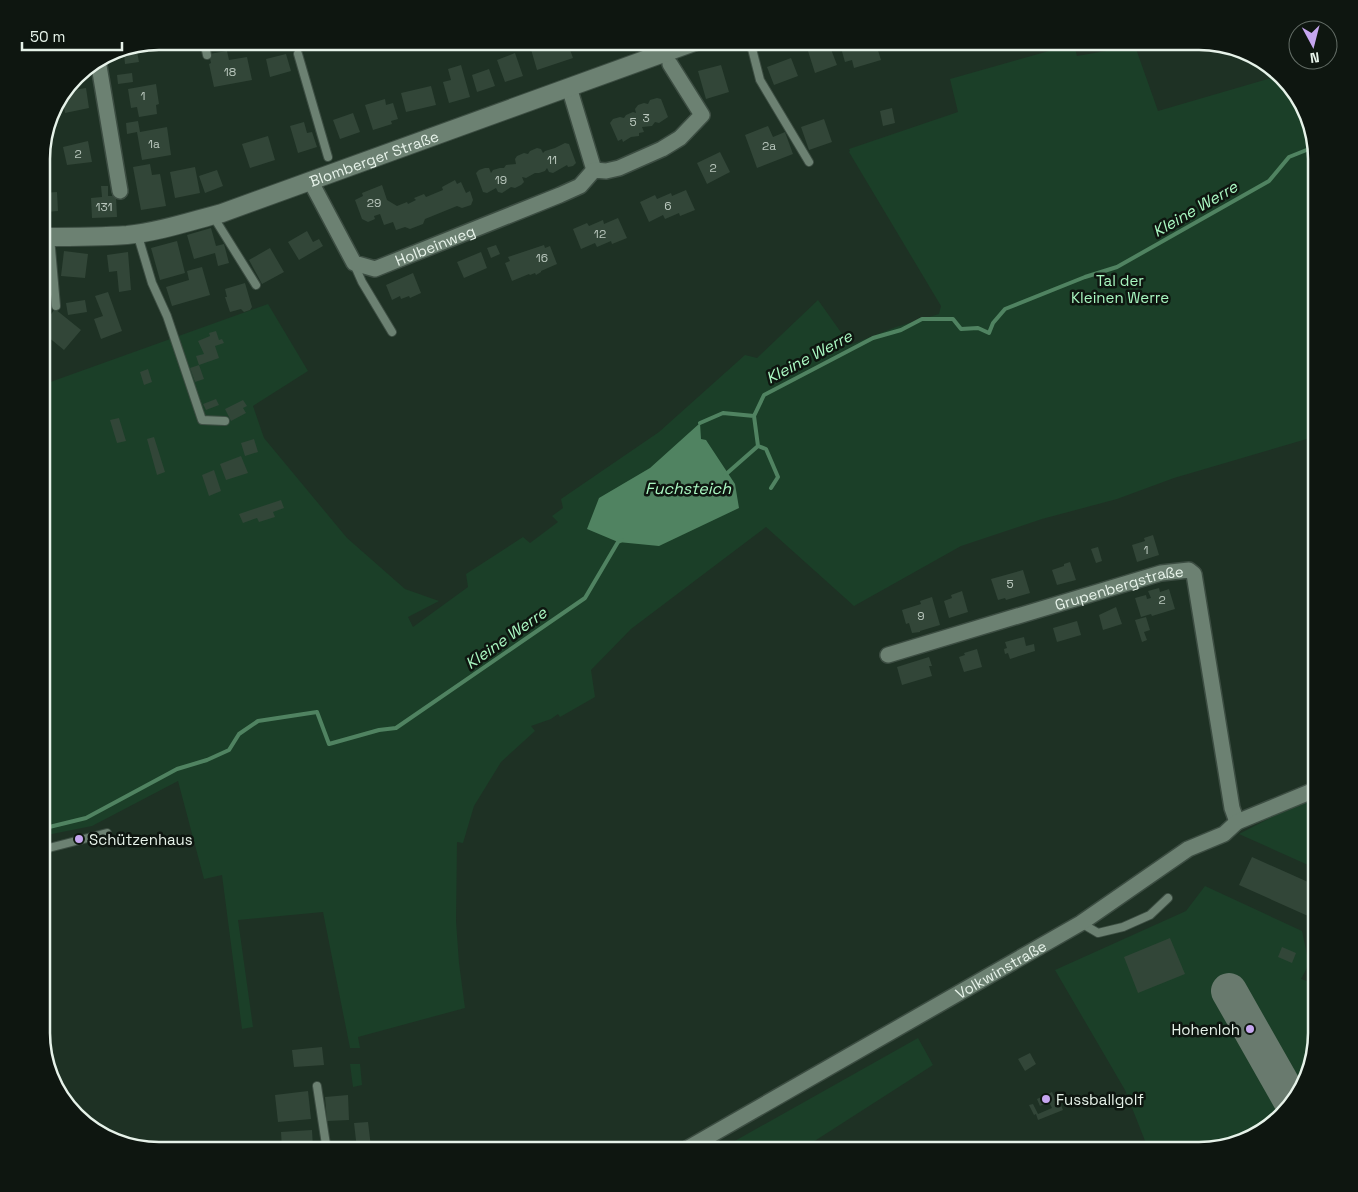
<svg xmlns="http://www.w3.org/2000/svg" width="1358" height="1192" font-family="'Space Grotesk',sans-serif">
  <rect width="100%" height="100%" fill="#1e3124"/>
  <path fill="#1b3f28" d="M1074,44L1077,56L1135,46L1158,111L1281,75L1308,114L1317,159V436L1174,478L1117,499L1042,519L961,546L854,606L766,527L631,629L591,670L595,697L560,717L558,714L551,719L531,726L535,731L501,762L474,806L463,843L457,842L456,921L459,963L465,1008L358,1037L360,1048H350L323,912L238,920L253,1027L242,1029L222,875L204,879L178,781L92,826L42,836V385L268,304L308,371L253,406L264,438L347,538L405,589L439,601L408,617L413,627L468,587L466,574L523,537L530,543L558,522L552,516L563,508L561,499L659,432L745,355L757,358L818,300L850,345L896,327L939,314L941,306L849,152L850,151L849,149L958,112L950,79Z
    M1313,796L1317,798V869L1239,834Z
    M1205,886L1302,931L1309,964L1301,979L1310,982L1317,976V1040L1308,1078L1282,1116L1244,1142L1199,1151H1149L1125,1090L1055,970L1186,911Z
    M918,1038L933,1065L799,1151H717Z
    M350,1064H360L362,1085L353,1087Z"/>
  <path fill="#508361" d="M700,423L701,439L706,440L735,484L739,508L659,546L618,542L587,529L599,498L650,468Z"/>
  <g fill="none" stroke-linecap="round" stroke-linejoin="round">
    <path stroke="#508361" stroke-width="4" d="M700,423L723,413L754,416
      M758,446L766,449L778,477L771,488
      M725,475L758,446L754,416L764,395L873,338L901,330L922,319H953L961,329L978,328L989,333L993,323L1005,309L1085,277L1117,267L1269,181L1289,157L1314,147
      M41,829L86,818L177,769L207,760L229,750L239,734L258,721L317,712L329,744L379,730L396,728L585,598L618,542L622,540"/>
    <path stroke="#697a6e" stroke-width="36" d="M1229,991L1292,1102"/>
  </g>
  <path fill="#324638" d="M545,41H567L573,58L537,70L530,46Z
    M589,41H608L609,44L592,50Z
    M839,41H875L881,60L854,68L852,60L845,62Z
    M829,44L837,65L815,73L808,51Z
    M136,46L139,62L125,64L124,54L113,56L112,52L114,50Z
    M227,51L229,60L247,57L252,80L214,87L209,64L211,63L209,54Z
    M515,53L523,76L505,82L497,60Z
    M286,54L291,71L270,77L266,59Z
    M791,58L798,76L774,85L767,67Z
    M461,65L470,97L449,103L443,82L451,80L448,69Z
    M721,65L729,92L706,99L698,71Z
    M489,69L495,86L477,92L472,75Z
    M132,73L133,82L118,84L117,75Z
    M156,84L159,104L156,105L157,114L139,117L137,107L131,108L128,89Z
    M431,86L436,105L406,112L401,93Z
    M86,88L89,108L65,113L62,96L66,91Z
    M657,98L661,99L668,117L659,123L655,122L652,126L642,127L644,132L639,133V136L631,137L623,142L622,139L618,141L610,123L613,119L620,117L624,118L626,115L633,112L636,113L635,109L638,105L644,103L648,104L650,100Z
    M385,99L386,105L393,103L398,119L391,121L392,124L373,130L365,105Z
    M892,108L895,123L883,126L880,111Z
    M353,113L360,132L340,139L333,120Z
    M824,119L832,142L809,150L801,127Z
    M138,121L140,132L167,127L171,155L142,160L137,132L127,134L126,123Z
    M304,122L307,133L312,132L317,147L298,153L290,126Z
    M768,126L773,137L785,132L793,154L757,168L745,135Z
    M268,136L275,160L250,168L242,144Z
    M88,141L92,162L67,165L63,147Z
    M565,143L569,144L576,163L573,166L568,167L567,165L553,173L549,172L547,168L545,171L539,173H535L526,178L522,177L524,182L521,185L515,188L511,187L502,193L498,192L496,188L487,193L483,192L476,173L479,170L485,168H489L491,173L493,170L500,168H504L506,165L516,164L515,159L517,156L524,153L528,154L530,151L537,148L541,149L543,153L545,151L555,148Z
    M720,152L730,172L707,184L697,163Z
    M150,164L152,175L160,174L166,206L141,210L133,167Z
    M195,167L200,193L175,198L170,172Z
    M217,170L223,186L205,193L199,176Z
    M455,180L457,184L461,182L466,193L470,191L473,200L471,205L462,208L457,206L425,219L423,224L410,229L405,227L396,230L393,222L384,225L380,214L374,216L375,219L368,222L362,219L355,200L363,196L362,193L382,185L387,200L397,206L407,202L408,204L416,200L414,198L424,194L426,197L443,190L442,187Z
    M101,186H108V196H116L117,217L92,218L91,198L102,197Z
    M686,190L695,210L680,216L679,213L665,219L663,215L649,222L640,202L655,195L657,199L671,193L672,196Z
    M57,192L58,211L46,212V218H42V193Z
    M618,218L627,238L612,244L611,241L597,247L595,243L581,249L573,229L587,223L589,226L603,220L604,224Z
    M211,228L216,246L224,244L229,263L218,266L215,253L194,259L187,235Z
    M307,231L313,242L319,239L323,246L299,260L288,242Z
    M177,241L185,273L160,280L151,248Z
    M496,245L500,254L491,258L487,248Z
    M544,245L545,248L550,246L557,264L541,271V272L536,275L535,273L530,275L529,274L512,281L505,263L510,261L508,257Z
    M270,248L284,272L262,284L249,260Z
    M64,251L88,254L85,278L61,276Z
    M128,252L131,290L119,292L117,271L109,272L107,255Z
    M481,252L487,268L464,278L457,262Z
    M202,267L210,295L172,306L166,287L189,280L187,271Z
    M413,273L421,293L410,298L409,296L401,299L400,296L392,300L386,285Z
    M245,283L252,307L250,310L244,312L241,309L230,312L225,297H227L225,289Z
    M108,292L122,331L101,339L94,319L103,316L95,296Z
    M85,300L87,312L68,315L66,303Z
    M55,309L81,330L64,350L42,332V326Z
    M216,331L219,340L222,339L224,343L215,346L219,358L199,365L196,356L204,354L198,341L210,336L209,333Z
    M199,365L204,379L195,382L190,368Z
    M148,369L152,382L144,385L140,372Z
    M216,399L219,405L206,410L203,404Z
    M243,400L247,406L243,408L246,413L231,421L225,409Z
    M119,418L126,441L117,443L110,420Z
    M154,437L165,472L157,475L147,439Z
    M254,439L258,452L245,456L241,443Z
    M241,456L248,473L226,480L220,464Z
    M214,470L221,491L209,496L202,475Z
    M281,500L284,508L273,512L275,517L259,522L257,518L243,523L239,514Z
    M1153,535L1159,555L1137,562L1132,545L1145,541L1144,538Z
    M1098,547L1102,561L1096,563L1091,549Z
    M1070,562L1076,580L1057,585L1052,570L1064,566V564Z
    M1023,570L1030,593L1006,600L1005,598L998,600L991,579Z
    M1159,588L1160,592L1169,589L1175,609L1152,616L1151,614L1141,617L1135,598L1146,595L1147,599L1151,598L1148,591Z
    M962,591L968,612L949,618L944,601L952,598L951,595Z
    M932,597L940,625L920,631V632L912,633L909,623L906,624L902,610L921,604L920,601Z
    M1116,607L1122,624L1103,630L1099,615Z
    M1146,617L1150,630L1144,632L1147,640L1142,642L1135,620Z
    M1077,621L1081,635L1057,642L1053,628Z
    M1024,637L1026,646L1034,644L1035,651L1010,659L1008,653L1005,654L1004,649L1007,648L1005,642Z
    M977,649L982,667L964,672L959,657L965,655L964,653Z
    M929,657L932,666H929L932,676L902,685L897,667Z
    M1252,857L1317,886V920L1239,885Z
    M1170,938L1185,974L1138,993L1124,957Z
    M1282,947L1296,953L1292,963L1278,957Z
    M322,1047L324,1065L294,1067L292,1050Z
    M1030,1053L1036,1064L1025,1071L1018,1059Z
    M308,1091L311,1119L278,1122L275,1095Z
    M1052,1092L1055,1099L1058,1098L1063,1110L1038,1120L1036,1114L1034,1115L1029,1105L1033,1104L1038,1114L1052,1108L1049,1102L1040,1106L1037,1099Z
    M348,1095L349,1120L327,1121L325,1097Z
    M368,1122L371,1147L357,1149L354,1123Z
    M312,1130L313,1148L282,1149L281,1132Z"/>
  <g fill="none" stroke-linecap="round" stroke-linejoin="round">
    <g stroke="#3c4d42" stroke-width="10">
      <path id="service" d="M204,41L207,55
        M750,41L760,80L809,162
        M298,54L328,157
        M213,216L256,285
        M137,233L152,283L167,316L202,420L225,421
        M50,237L56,306
        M354,264L362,282L392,332
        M41,850L107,833
        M1081,923L1098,933L1123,927L1150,915L1168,898
        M317,1086L327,1151"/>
    </g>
    <g stroke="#3c4d42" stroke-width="18">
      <g id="minor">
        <path d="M98,60L120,191"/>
        <path d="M569,87L594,170"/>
        <path id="s1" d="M311,182L354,263L375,269L560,195L580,186L594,170L606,171L619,168L662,149L680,138L702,115L670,64"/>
        <path id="s2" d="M888,655L1161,573L1189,570L1194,574L1232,808L1237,822"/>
        <path id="s3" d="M683,1151L1081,923L1188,849L1224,834L1237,822L1317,789"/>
      </g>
    </g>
    <g stroke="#3c4d42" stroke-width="20">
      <g id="tertiary">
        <path id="s4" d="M42,237C70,237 99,237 127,235C159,232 191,221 222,213L697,41"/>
      </g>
    </g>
    <use href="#service" stroke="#6c8172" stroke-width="8"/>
    <use href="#minor" stroke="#6c8172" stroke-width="15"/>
    <use href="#tertiary" stroke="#6c8172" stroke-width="18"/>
  </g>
  <g fill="#c6a6f0" stroke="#0e1610" stroke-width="2">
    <circle cx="79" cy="839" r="5"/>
    <circle cx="1250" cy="1029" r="5"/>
    <circle cx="1046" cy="1099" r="5"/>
  </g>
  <g text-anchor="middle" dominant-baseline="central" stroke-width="5" stroke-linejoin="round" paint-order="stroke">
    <g font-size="12" fill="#b9c7bd">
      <text x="230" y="72">18</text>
      <text x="143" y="96">1</text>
      <text x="646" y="118">3</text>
      <text x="633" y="122">5</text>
      <text x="154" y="144">1a</text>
      <text x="769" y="146">2a</text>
      <text x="78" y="154">2</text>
      <text x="552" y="160">11</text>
      <text x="713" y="168">2</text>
      <text x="501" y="180">19</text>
      <text x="374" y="203">29</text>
      <text x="668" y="206">6</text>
      <text x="104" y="207">131</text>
      <text x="600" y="234">12</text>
      <text x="542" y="258">16</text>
      <text x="1146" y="550">1</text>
      <text x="1010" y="584">5</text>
      <text x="1162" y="600">2</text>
      <text x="921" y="616">9</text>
    </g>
    <g font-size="15" fill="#e6f2e9" stroke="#0e1610">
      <text stroke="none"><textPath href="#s4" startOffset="344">Blomberger Straße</textPath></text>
      <text stroke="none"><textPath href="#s1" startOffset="178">Holbeinweg</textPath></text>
      <text stroke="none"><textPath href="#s2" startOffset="241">Grupenbergstraße</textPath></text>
      <text stroke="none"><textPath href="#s3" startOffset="366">Volkwinstraße</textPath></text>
    </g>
    <g font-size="15" fill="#a8f6c0" stroke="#0e1610">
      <text x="1120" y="280">Tal der<tspan x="1120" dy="17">Kleinen Werre</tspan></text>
    </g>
    <g font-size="15" fill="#e6f2e9" stroke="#0e1610" text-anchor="start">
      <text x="89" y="839">Schützenhaus</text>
      <text x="1240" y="1029" text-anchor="end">Hohenloh</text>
      <text x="1056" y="1099">Fussballgolf</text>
    </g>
    <g font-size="16" font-style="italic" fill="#aaf8c2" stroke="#0e1610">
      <text transform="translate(1195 209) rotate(-30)">Kleine Werre</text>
      <text transform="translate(809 357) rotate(-28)">Kleine Werre</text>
      <text x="688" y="488">Fuchsteich</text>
      <text transform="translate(506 638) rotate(-35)">Kleine Werre</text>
    </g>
  </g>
  <path d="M0 0H1358V1192H0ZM159 50H1199A109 109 0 0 1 1308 159V1033A109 109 0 0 1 1199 1142H159A109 109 0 0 1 50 1033V159A109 109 0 0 1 159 50Z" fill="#0e1610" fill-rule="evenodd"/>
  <path fill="none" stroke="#e6f2e9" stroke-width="2.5" d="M159 50H1199A109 109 0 0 1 1308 159V1033A109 109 0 0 1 1199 1142H159A109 109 0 0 1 50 1033V159A109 109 0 0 1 159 50Z"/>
  <g transform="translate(1313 45) rotate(173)"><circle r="24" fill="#0e1610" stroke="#646e67"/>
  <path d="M0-4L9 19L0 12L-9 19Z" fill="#c6a6f0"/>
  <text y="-8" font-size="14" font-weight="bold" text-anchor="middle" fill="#e6f2e9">N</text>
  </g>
  <path d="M22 42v8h100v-8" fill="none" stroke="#e6f2e9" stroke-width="2.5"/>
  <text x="30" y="42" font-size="15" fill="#e6f2e9" stroke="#0e1610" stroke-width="4" paint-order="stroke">50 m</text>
</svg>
